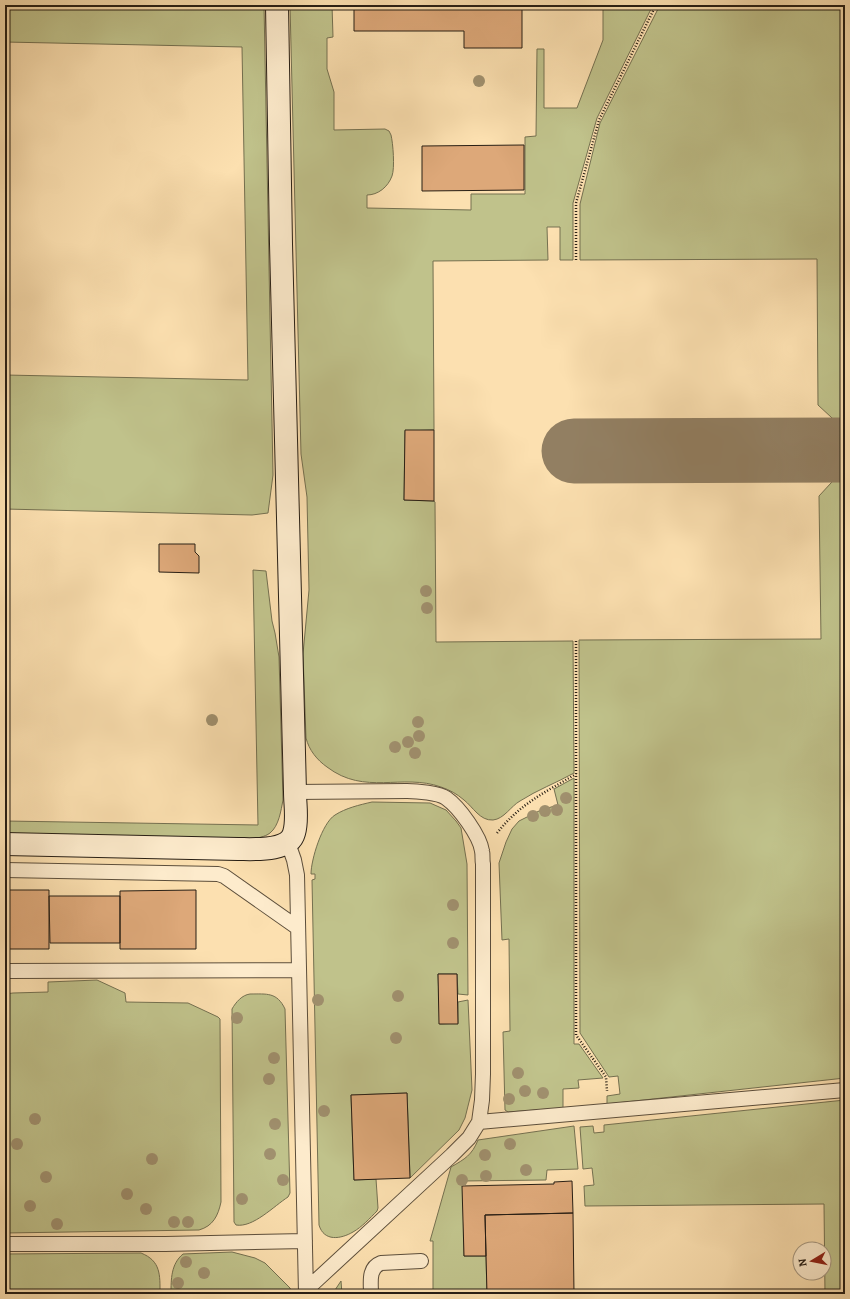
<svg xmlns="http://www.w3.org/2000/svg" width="850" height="1299" font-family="Alegreya,serif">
  <rect width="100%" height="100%" fill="#fce0b0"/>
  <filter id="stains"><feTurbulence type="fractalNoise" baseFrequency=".005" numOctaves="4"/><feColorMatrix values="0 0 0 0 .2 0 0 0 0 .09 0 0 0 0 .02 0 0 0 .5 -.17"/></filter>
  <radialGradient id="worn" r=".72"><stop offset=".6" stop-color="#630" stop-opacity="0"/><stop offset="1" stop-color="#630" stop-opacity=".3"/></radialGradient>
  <path fill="#c0c28b" stroke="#747050" d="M5,5H264L273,475L268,513L252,515L5,509V375L248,380L242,47L5,42Z
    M290,5H332L333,37L327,38V69L334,92V130L385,129L389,131L391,135C393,143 395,168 392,176C388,187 378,195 367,195V208L471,210V194H525V137L536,136L537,49H544V108H577L603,40V5H653L597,118L573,203V260H560V227H547L548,260L433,261L434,427V430L405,431L404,500L434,501L435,502L436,642L573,641L574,773C556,783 537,790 520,801C511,806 504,819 493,820C480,821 473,807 464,800C457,794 450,790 441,787C402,773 365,796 327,767C317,760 309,750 306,738L303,654L309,590L307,497L301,454Z
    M660,5H845V430L818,405L817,259L580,260V204L600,123Z
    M843,470H845V1078L607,1104V1096L620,1094L618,1076L609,1077L580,1033L579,640L821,639L819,496Z
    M253,570L266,571L272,621L275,633L279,657L283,800C281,810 279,826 270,833C265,837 257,838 251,839L5,834V821L258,825Z
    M574,778V1044H579L603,1078L578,1080L579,1088L563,1089V1108L508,1112L505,1110L503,1032L510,1031L509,939L502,940L499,863L506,842L512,829L519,821L541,810L558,805L554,789Z
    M372,802L430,803L446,810L456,821L461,828L467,864L468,995L458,994L457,974H438L440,1024L458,1023V1002L468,1000L472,1090L465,1118L459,1130L410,1178L407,1093L351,1095L354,1180L376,1179L378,1208L377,1211C370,1218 362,1227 353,1232C341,1239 324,1242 319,1225L312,880L315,879V874H311C311,860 322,823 335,815C346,808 359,805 372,802Z
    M97,980L125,993L126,1002L188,1003L218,1017L220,1019L221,1202C218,1216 213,1226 199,1230L5,1233V994L13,993L48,992V982Z
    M250,994C267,994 277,992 285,1009L290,1193L288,1197C274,1206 253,1228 236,1225L234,1222L232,1009C236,1002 242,995 250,994Z
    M845,1100V1294H825L824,1204L585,1206L584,1186L594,1185L592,1168L583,1169L580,1127L593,1126L594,1133L604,1132V1125Z
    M574,1126L578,1169L547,1170L546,1180L463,1181L464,1256H486L487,1294H433V1241H430L451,1167C465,1159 472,1155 478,1140Z
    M232,1252L255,1258L265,1263L290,1288L292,1294H171C171,1279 171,1264 183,1254Z
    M141,1253C161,1261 160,1275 160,1294H5V1254Z
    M341,1281L342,1294H334L335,1290Z"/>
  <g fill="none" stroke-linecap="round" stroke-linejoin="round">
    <path stroke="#927f62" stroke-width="65" d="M574,451L845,450"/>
  </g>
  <path fill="#dda879" stroke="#271e14" d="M354,5H522V48H464V31H354Z
    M524,145V190L422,191V146Z
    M405,430H434V501L404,500Z
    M159,544H195V552L199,556V573L159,572Z
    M5,890H49V949H5Z
    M196,890V949H120V891Z
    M49,896H120V943H50Z
    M438,974H457L458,1024H439Z
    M407,1093L410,1178L354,1180L351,1095Z
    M572,1181L573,1213L485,1215L486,1256H464L462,1186L554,1184V1182Z
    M573,1213L574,1294H487L485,1215Z"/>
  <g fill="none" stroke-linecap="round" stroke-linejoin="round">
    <g stroke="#5c4e3b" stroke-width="16">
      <path id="lane" d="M295,792L407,791C417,791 439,793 446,798C459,807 480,836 482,851C483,855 482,860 483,864V1074L482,1100L479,1122L469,1138L452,1155L306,1290
        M288,843L294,860L297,875L306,1294
        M5,870L218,874L224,876L298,928
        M5,971L299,970
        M479,1122L845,1090
        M5,1244H165L305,1241
        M371,1294C371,1282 368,1268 381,1263L421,1261"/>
    </g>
    <g stroke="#271e14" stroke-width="24">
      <path id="secondary" d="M5,844L238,849C254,849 289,852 294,833C298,820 295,805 295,792L281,244L277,5"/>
    </g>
    <path stroke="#271e14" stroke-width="2.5" stroke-dasharray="1 2" stroke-linecap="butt" d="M576,260V203L599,120L656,5
      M576,641V1035L606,1077L607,1091
      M497,833C521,803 544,793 576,774"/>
    <use href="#lane" stroke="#fdebcc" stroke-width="14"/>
    <use href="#secondary" stroke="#fdebcc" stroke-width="22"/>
  </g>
  <g fill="#a0906e">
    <circle cx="479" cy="81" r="6"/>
    <circle cx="426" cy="591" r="6"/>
    <circle cx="427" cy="608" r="6"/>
    <circle cx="212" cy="720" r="6"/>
    <circle cx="418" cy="722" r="6"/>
    <circle cx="419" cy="736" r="6"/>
    <circle cx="408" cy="742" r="6"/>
    <circle cx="395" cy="747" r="6"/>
    <circle cx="415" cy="753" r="6"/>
    <circle cx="566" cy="798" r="6"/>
    <circle cx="557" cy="810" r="6"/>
    <circle cx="545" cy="811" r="6"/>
    <circle cx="533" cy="816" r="6"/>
    <circle cx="453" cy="905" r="6"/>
    <circle cx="453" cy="943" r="6"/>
    <circle cx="398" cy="996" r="6"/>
    <circle cx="318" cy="1000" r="6"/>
    <circle cx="237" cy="1018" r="6"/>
    <circle cx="396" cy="1038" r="6"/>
    <circle cx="274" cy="1058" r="6"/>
    <circle cx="518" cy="1073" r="6"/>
    <circle cx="269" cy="1079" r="6"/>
    <circle cx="525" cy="1091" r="6"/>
    <circle cx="543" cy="1093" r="6"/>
    <circle cx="509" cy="1099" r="6"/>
    <circle cx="324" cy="1111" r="6"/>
    <circle cx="35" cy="1119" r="6"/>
    <circle cx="275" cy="1124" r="6"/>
    <circle cx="17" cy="1144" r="6"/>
    <circle cx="510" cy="1144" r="6"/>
    <circle cx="270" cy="1154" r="6"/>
    <circle cx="485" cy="1155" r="6"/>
    <circle cx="152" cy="1159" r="6"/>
    <circle cx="526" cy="1170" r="6"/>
    <circle cx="486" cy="1176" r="6"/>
    <circle cx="46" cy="1177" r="6"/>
    <circle cx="283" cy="1180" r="6"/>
    <circle cx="462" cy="1180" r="6"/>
    <circle cx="127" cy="1194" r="6"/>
    <circle cx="242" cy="1199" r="6"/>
    <circle cx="30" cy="1206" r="6"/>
    <circle cx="146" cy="1209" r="6"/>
    <circle cx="174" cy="1222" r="6"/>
    <circle cx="188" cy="1222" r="6"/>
    <circle cx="57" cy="1224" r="6"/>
    <circle cx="186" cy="1262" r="6"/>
    <circle cx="204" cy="1273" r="6"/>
    <circle cx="178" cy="1283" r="6"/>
  </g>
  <rect width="850" height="1299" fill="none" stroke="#fce0b0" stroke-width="20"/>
  <rect x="6" y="6" width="838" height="1287" fill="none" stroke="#271e14" stroke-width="2"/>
  <rect x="10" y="10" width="830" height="1279" fill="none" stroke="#271e14"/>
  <g transform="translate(812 1261) rotate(260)"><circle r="19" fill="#fdebcc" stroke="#a79982"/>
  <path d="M0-3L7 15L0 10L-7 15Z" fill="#8f2418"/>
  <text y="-6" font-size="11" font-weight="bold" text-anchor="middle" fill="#271e14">N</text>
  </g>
  <rect width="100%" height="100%" filter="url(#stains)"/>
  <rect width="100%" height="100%" fill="url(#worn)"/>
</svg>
